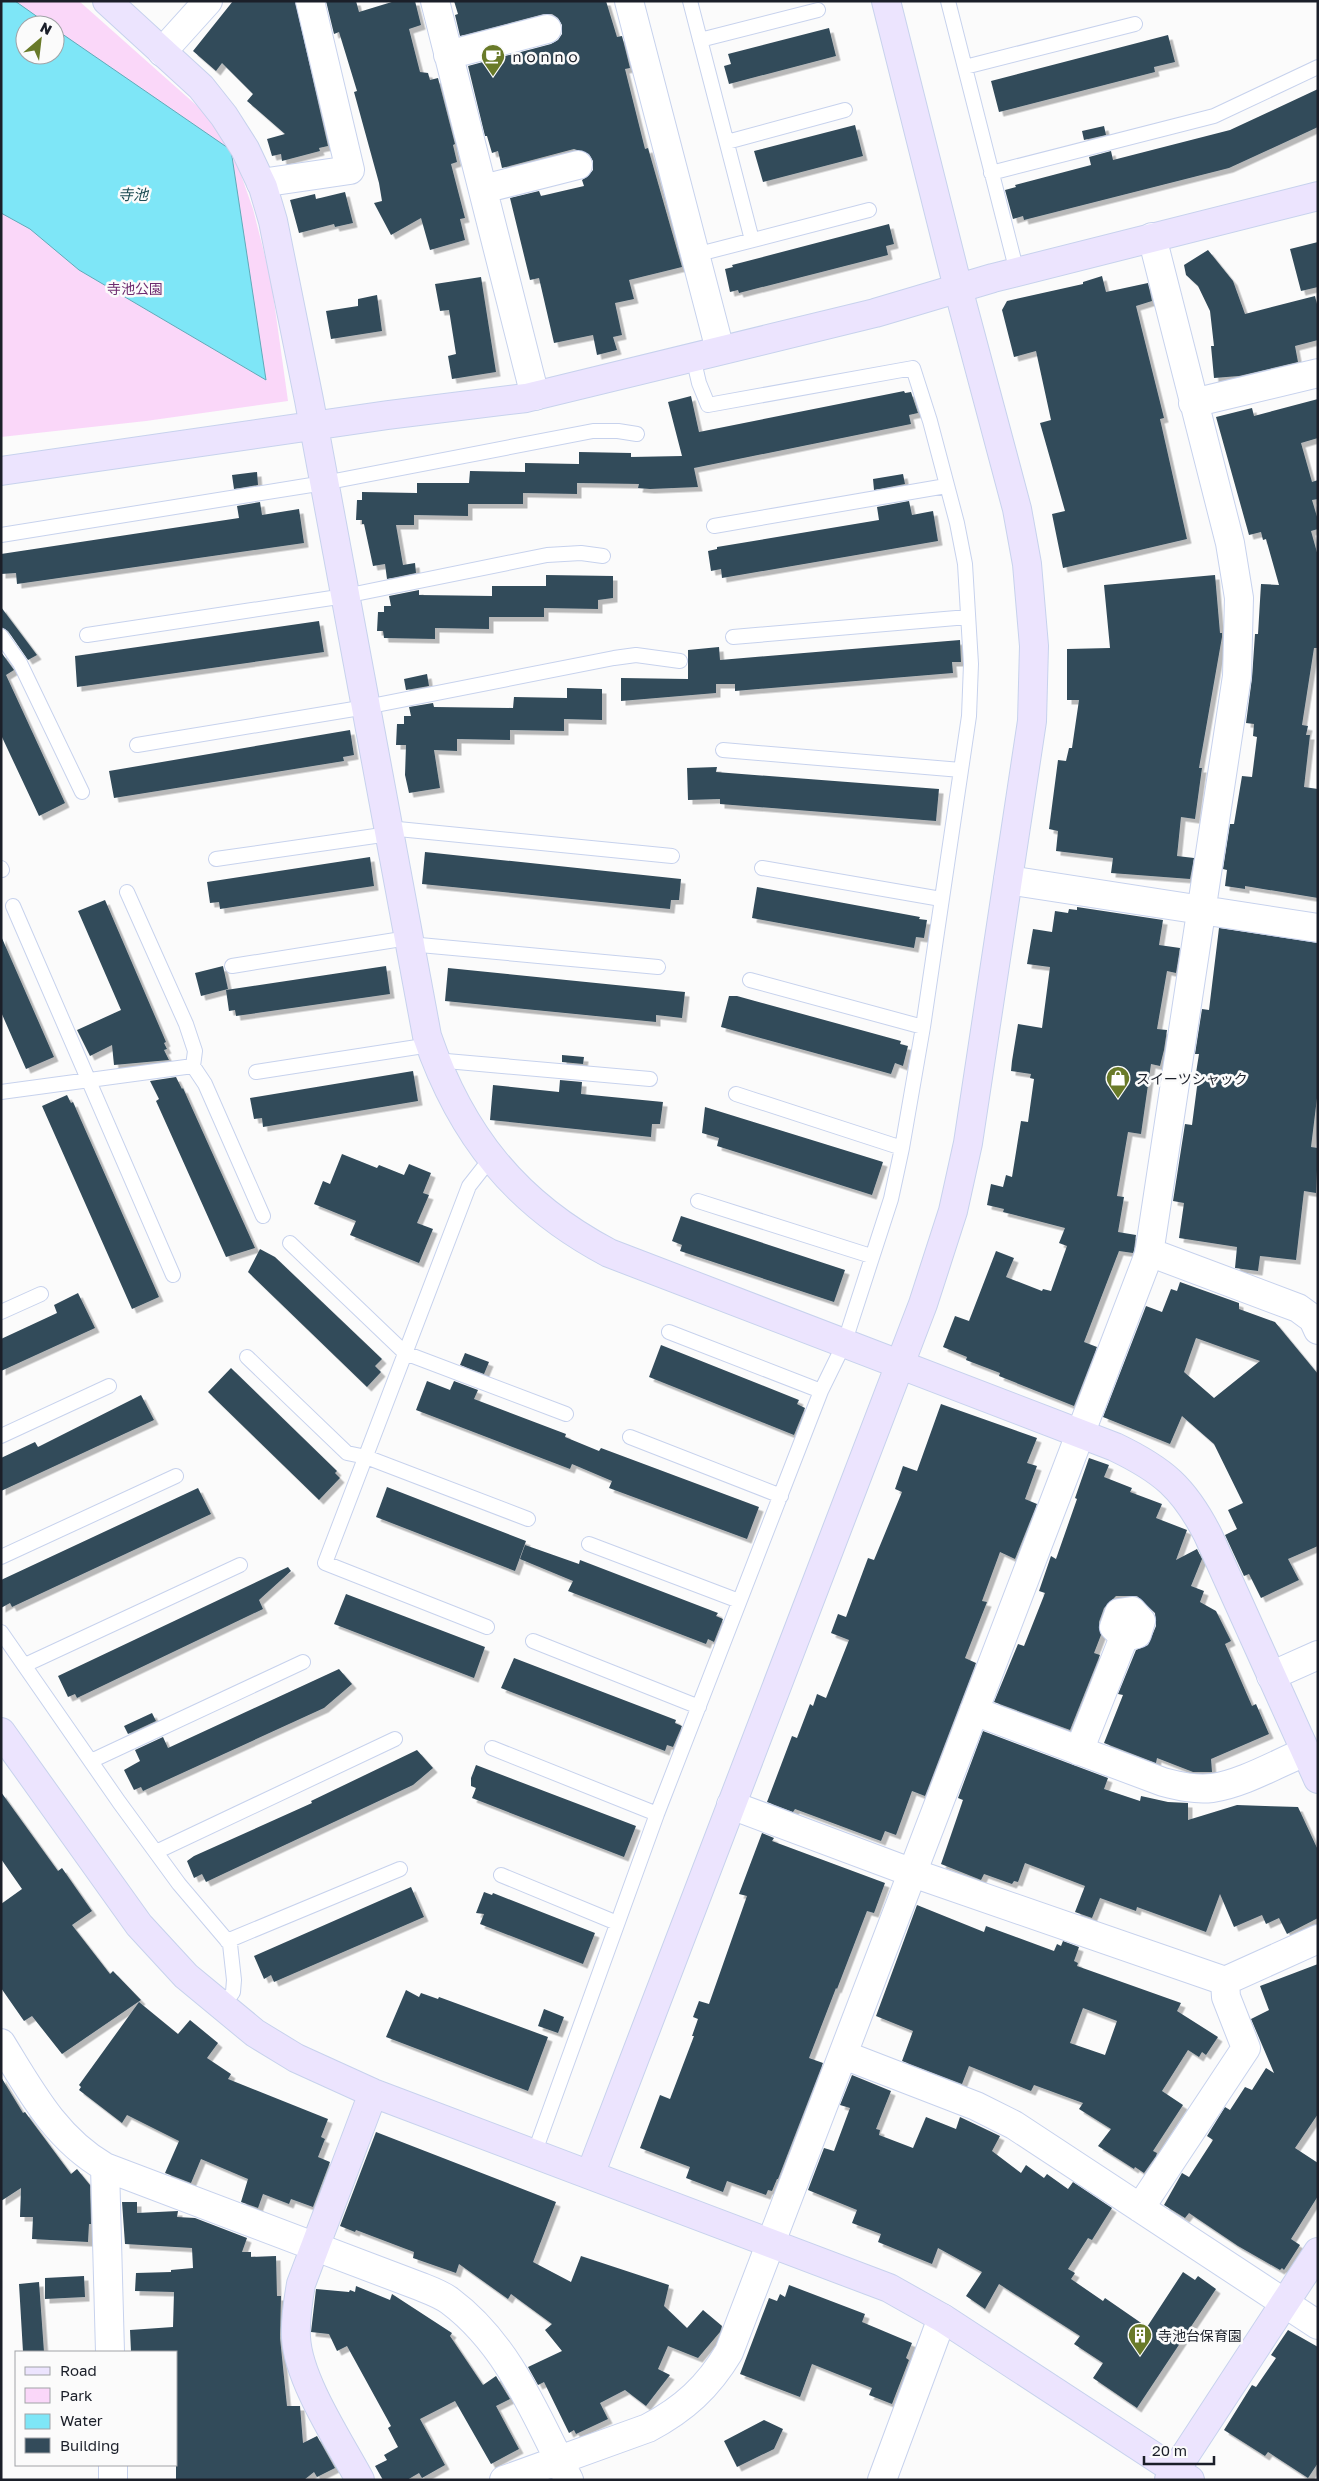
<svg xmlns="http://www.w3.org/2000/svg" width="1319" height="2481" font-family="'Golos Text','Noto Sans JP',sans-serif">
  <defs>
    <filter id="shadow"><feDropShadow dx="4.5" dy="4.5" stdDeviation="0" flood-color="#0004"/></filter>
  </defs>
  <rect width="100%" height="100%" fill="#fbfbfb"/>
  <path fill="#fad7f9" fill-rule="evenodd" d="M1,1H79L213,120L240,172L253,209L271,280L288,401L146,421L1,437ZM25,25H55V55H25Z"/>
  <path fill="#7ee6f7" stroke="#60aab9" d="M1,1H15L49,25H25V55H55V29L231,150L266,380L79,270L30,229L1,213Z"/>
  <path fill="#334b5a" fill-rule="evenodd" filter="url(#shadow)" d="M233,1H295L328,146L319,148L320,151L282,161L281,154L272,156L267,139L285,134L247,101L253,94L222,63L216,71L193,51Z
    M326,1H356L359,12L395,1H415L421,25L409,29L420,72L428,73L430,80L438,78L455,144L453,145L457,162L451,164L465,218L460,219L465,240L430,250L421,218L391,235L374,203L382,201L379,183L354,92L357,91L339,32L334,34Z
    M454,1H606L617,37L622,36L630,68L625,69L645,149L648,148L682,267L629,280L634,299L615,303L622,335L613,337L617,350L597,355L593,335L554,343L539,278L530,280L510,198L539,191L541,196L584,186L582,180L588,176L593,170V161L589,154L574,149L502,168L498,151L492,153L487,136H485L468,66L551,44L558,40L562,34V25L558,18L552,14H544L460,36L455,15L458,14Z
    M829,28L836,56L729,84L724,66L731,64L728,54Z
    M1168,35L1175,62L1154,67L1155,72L999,112L991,81Z
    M1318,89V127L1229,168L1024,220L1023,216L1013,219L1005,190L1016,187L1015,185L1091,165L1089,157L1111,151L1113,160L1230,130Z
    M855,125L863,156L763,182L754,151Z
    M1104,126L1106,135L1084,140L1082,131Z
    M345,192L353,223L335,227L334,224L299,233L290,200L315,194L316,199Z
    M889,224L894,244L886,246L888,255L739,293L738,290L730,292L725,269L733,267L732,265Z
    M1318,242V287L1301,291L1290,249Z
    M1208,250L1233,281L1245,314L1315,296L1318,308V340L1295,346L1298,362L1239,376L1214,378L1211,346H1214L1210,311L1198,286L1186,275L1184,265Z
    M1102,276L1106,292L1148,283L1152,301L1136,306L1164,418L1160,419L1187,539L1063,568L1052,514L1065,511L1040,423L1051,420L1036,351L1014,357L1002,310L1007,301L1083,284V282Z
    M481,277L496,372L452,379L448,356L456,354L449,310L440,311L435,284Z
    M377,295L382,331L331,339L326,311L358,306V299Z
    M904,391L905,393L911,392L918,413L909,415L911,424L694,468L698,487L650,489L638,488L639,484L577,483V494L523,493V504H468V516L414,515V525H396L403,565L415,563L416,573L387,579L385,564L373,566L364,524H362V520H356L357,500H362V492L417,493V483H469L470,471L525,472V463L579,464V452L631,453V457L682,456L668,402L691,396L699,432Z
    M1318,399V438L1301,443L1312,482L1318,480V499L1312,500L1318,520V529L1311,531L1318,556V648H1314L1302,725L1308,726L1306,735H1310L1304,787L1318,789V898L1245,886V889L1225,886L1227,870L1223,869L1230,824H1234L1242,776L1252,777L1257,737L1253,736L1254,724L1246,723L1252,678L1255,634H1258L1261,584L1279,585L1266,539L1263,540L1261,532L1249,535L1216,417L1252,408L1254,416Z
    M257,472L258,485L234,489L232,475Z
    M903,474L905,484L874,490L873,479Z
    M909,501L912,515L933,511L938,541L722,578L721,569L711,571L708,551L717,549V547L879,520L877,507Z
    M260,502L262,515L299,509L304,543L17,584L16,573L1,574V554L239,518L237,506Z
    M546,575L613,576V598L598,600V609L544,608V617H489V629L435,628V639L384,638L383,631H377L378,612H384V606H391L389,596L419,590V595L492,596V586H546Z
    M1215,575L1220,633H1222V637L1199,768H1202L1195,819L1181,817L1177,856L1194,858L1190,879L1111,873L1113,858L1056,851L1058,831L1049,829L1058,760L1066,761L1069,748H1072L1079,700H1067V649L1110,648L1104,585Z
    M1,607L37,655L28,660L8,631L1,627Z
    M319,621L324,652L77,687L75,656Z
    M960,640L961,662H952L953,673L735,691V684H716V693L621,701V678L688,679V650L719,647L720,660Z
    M1,652L14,670L6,675L65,803L39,816L1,735Z
    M427,674L429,686L406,690L404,679Z
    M567,688L602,689V720L564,719V731L510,730V740L457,739V751L434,750L440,788L409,793L405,775L406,745H396L397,724H404V716H411L409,707L433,703L434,707L513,708L514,697L567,698Z
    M350,730L354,755L343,757L344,761L114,798L109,771Z
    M717,767L716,772L939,789L936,821L720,804V799L688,800L687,768Z
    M425,852L681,879L679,900H671L670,909L422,884Z
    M370,857L374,886L220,909L219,902L210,903L207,882Z
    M757,887L920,917L919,919L927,920L924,938L916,937L914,948L752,918Z
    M105,900L166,1042L164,1043L167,1049L164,1050L169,1060L114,1065L112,1045L90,1056L77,1030L121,1010L78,911Z
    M1077,907L1163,920L1159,945L1180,948L1176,973L1167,971L1157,1029L1167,1030L1164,1050L1160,1066L1151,1064L1141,1134L1128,1132L1117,1196L1124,1197L1118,1232L1136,1235L1134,1250L1133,1253L1119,1251L1084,1342L1097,1347L1074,1406L999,1376L1000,1373L966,1360L967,1357L943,1347L955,1316L969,1321L996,1251L1014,1258L1006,1277L1042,1291L1043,1289L1051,1291L1067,1246L1059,1243L1065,1228L1003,1212L1004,1209L987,1205L991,1184L1003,1187L1006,1175L1012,1177L1021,1121L1028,1122L1034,1079L1030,1078L1031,1074L1011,1071L1012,1061L1018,1024L1042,1028L1050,967L1027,964L1033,929L1052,932L1055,911L1068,913L1069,909L1077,910Z
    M1219,928L1318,943V1090L1311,1147L1318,1148L1316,1193L1304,1191L1296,1260L1260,1256L1258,1271L1235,1268L1237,1247L1179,1238L1184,1203L1173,1201L1185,1124L1192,1125L1198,1079H1195L1199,1054H1195L1202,1009L1209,1010Z
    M1,936L54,1057L26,1069L1,1012Z
    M223,966L228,989L201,996L195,973Z
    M386,966L390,994L236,1016L235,1010L229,1011L226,990Z
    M448,968L685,992L682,1018L656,1015V1022L445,1001Z
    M729,996H737L901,1041L900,1044L908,1046L903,1066L895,1063L891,1074L721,1027Z
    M562,1055L584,1057L583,1064L562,1062Z
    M413,1071L418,1101L263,1127L262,1118L254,1119L250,1098Z
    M176,1077L182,1089L183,1088L255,1248L226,1257L156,1101L159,1099L150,1081Z
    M560,1080L582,1082L581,1094L663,1102L660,1124H652L651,1137L490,1120L493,1085L559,1092Z
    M67,1095L71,1103L73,1102L159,1297L132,1309L42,1106Z
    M705,1107L883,1162L872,1195L717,1146L719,1138L702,1133Z
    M342,1154L377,1168L379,1165L404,1175L409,1164L431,1173L423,1193L429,1195L417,1223L433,1229L419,1263L350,1235L356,1221L314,1204L323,1181L330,1184Z
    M681,1216L845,1270L834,1302L680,1251L682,1245L672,1241Z
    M260,1249L275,1257L382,1359L375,1366L381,1372L367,1387L248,1272Z
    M1180,1282L1239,1303V1309L1275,1322L1318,1374V1546L1288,1559L1299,1580L1261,1598L1249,1574L1244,1576L1225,1535L1237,1529L1228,1510L1243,1503L1214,1444L1182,1416L1170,1444L1103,1417L1146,1306L1162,1312L1171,1289L1177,1291ZM1196,1338L1260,1361L1214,1398L1184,1372Z
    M78,1293L95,1328L1,1371V1339L57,1313L54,1305Z
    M661,1345L799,1400L797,1404L805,1408L794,1435L649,1377Z
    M465,1353L489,1362L484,1374L460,1365Z
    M231,1368L337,1471L335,1473L340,1478L319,1500L208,1392Z
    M427,1381L450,1390L454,1381L478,1390L474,1399L566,1434L565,1437L599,1451L601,1448L759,1507L747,1539L609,1488L612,1481L572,1464L570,1469L416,1410Z
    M141,1395L154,1420L1,1491V1458L35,1442L38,1447Z
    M941,1404L1037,1438L1027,1463L1037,1466L1025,1499L1037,1504L1015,1559L1000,1552L982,1601L987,1602L965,1658L976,1663L925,1796L912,1791L896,1835L885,1831L881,1841L795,1809L793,1812L767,1802L792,1736L797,1738L810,1704L813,1706L817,1694L826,1698L849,1640L831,1633L838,1614L846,1617L868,1558L874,1560L902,1492L895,1489L903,1466L917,1471Z
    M1089,1458L1109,1465L1104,1477L1132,1488L1130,1492L1162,1504L1156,1518L1187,1530L1176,1560L1197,1549L1202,1559L1191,1586L1204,1591L1200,1602L1216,1611L1231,1641L1225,1644L1252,1706L1256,1704L1269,1734L1211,1759L1212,1772H1193L1157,1758L1156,1763L1104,1743L1123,1695L1118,1694L1136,1650L1148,1645L1156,1626L1155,1613L1137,1596H1116L1104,1608L1099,1622L1101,1635L1094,1653L1100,1655L1070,1730L994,1702L1018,1644L1024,1646L1045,1593L1039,1591L1051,1556L1056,1559L1077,1499L1075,1498Z
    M387,1487L526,1541L515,1571L376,1517Z
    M198,1488L211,1514L12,1607L10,1603L1,1608V1580Z
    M525,1545L579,1564L580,1560L718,1613L716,1616L723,1619L714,1642L708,1639L706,1644L568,1591L573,1581L520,1559Z
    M288,1567L291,1571L259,1600L263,1609L77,1698L75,1694L68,1697L58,1676Z
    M346,1594L485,1647L474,1678L334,1624Z
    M514,1658L676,1720L675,1723L682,1726L673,1747L667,1745L665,1751L501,1688Z
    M339,1669L352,1684L324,1708L143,1791L141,1787L134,1790L124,1770L140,1761L135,1750L163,1737L168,1748Z
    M152,1713L156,1721L128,1734L124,1726Z
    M983,1731L1108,1778L1104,1789L1140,1801L1141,1796L1168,1802L1188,1803V1820L1237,1805L1298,1807L1318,1850V1918L1287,1934L1279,1918L1266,1924L1262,1915L1234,1927L1220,1894L1206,1932L1137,1907L1136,1911L1100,1898L1092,1918L1075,1912L1085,1886L1025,1863L1018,1882L1014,1881L1012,1884L984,1874L981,1880L941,1864L963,1800L958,1798Z
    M417,1750L433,1768L413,1785L206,1882L202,1874L194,1878L187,1861L194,1856L312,1803L311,1801Z
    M476,1765L636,1826L624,1857L472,1798L476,1788L471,1786V1778Z
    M1,1792L58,1871L62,1868L92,1911L72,1925L110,1974L113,1971L141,2000L62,2054L32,2016L24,2021L1,1988V1904L22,1889L1,1859Z
    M762,1833L774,1838L772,1841L885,1883L874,1913L867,1911L837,1989L836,1988L809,2058L823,2063L778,2179H777L772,2191L768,2190L766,2195L727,2181L723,2192L686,2178L690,2167L640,2148L660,2095L670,2099L694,2036H692L698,2019L693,2017L699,2001L709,2004L747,1896L739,1894Z
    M411,1887L424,1917L274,1982L271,1975L264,1979L254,1956Z
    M484,1892L492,1895L493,1893L595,1933L583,1964L480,1924L484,1914L476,1913Z
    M917,1905L984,1932L986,1926L1054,1951L1057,1944L1061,1946L1063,1941L1079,1947L1074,1961L1078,1963L1077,1966L1181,2003L1177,2011L1218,2037L1206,2055L1202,2052L1199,2057L1188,2050L1162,2091L1183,2105L1153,2151L1157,2153L1156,2156L1144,2173L1135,2167L1134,2169L1098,2146L1111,2129L1079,2109L1083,2103L1034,2085L1031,2091L969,2066L962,2084L902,2061L913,2031L876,2016ZM1083,2008L1117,2021L1105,2055L1070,2043Z
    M1318,1964V2114L1295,2148L1318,2163V2196L1291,2239L1300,2245L1284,2270L1282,2268L1280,2270L1238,2246L1189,2213L1185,2218L1164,2205L1182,2173L1189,2177L1213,2140L1207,2136L1225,2107L1230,2110L1245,2087L1252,2090L1266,2068L1274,2073L1251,2019L1269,2010L1260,1986Z
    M406,1990L419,1997L421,1993L438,1999L439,1997L548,2037L528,2091L386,2037Z
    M139,2002L178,2034L190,2020L218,2043L207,2058L231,2074L228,2079L328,2119L321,2137L325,2139L318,2157L330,2162L313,2207L291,2199L289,2204L263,2194L258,2208L241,2202L248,2179L201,2159L191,2183L165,2173L179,2141L127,2115L122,2123L79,2090L81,2087L79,2085Z
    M544,2009L564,2017L558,2033L538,2026Z
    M852,2075L891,2091L876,2129L880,2130L879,2135L913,2148L926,2117L956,2129L960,2117L1000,2136L992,2151L1021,2173L1026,2165L1044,2178L1047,2174L1068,2189L1073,2182L1112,2208L1092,2240L1088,2238L1068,2269L1075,2273L1071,2279L1103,2301L1105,2298L1147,2327L1183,2272L1195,2280L1198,2276L1216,2289L1137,2408L1093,2378L1103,2363L1074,2344L1080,2336L999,2284L985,2309L966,2296L982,2272L938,2248L932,2264L878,2242L881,2234L852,2223L857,2210L808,2190L824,2148L834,2151L850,2108L840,2105Z
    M1,2077L23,2113L25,2112L71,2174L77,2169L90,2185L91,2224H89L88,2242L32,2239L33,2217H20L21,2188L1,2201Z
    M376,2132L556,2202L533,2262L571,2282L581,2256L669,2285L664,2306L687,2328L703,2310L722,2326L720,2332L698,2358L668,2346L658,2369L670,2375L646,2406L625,2390L600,2403L608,2419L576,2434L574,2430L569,2433L544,2382L538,2385L528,2367L562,2351L545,2330L552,2324L511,2294L508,2299L459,2264L456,2273L413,2258L414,2252L356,2230L355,2232L340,2226Z
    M122,2202H137V2213L178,2211L177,2217L195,2218L247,2238L242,2252H251V2257L276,2256L277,2296H281L280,2338L287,2406H300L303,2443L317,2436L335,2468L317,2477L314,2472L304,2480H176V2352H131L130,2330L173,2327L174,2292L135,2291L136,2273L171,2272V2270L193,2268L192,2248L125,2244Z
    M84,2276L85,2297L45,2299V2278Z
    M39,2282L44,2352H23L19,2284Z
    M789,2285L865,2314L862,2322L912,2343L906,2358L909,2360L892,2404L869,2395L872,2388L812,2364L800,2397L740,2374L769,2298L777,2301L780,2294L785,2297Z
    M356,2286L390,2300L392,2294L452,2333L450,2336L483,2385L496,2376L510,2399L496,2406L519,2449L491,2464L455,2401L420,2419L445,2465L422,2478L419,2473L407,2480H383L375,2466L387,2460L384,2455L398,2447L388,2428L391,2426L347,2346L337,2351L329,2334L311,2332L316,2289L349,2292L350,2290L355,2292Z
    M1288,2330L1318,2347V2463L1308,2478L1268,2452L1265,2456L1224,2430L1252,2385L1256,2387L1276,2358L1271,2355Z
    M764,2420L783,2429L774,2449L737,2467L724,2441Z"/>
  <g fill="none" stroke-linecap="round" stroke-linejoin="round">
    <g stroke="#c7d2ed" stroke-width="16">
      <path id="lane" d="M690,1L752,240
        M948,1L1017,272
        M700,40L818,10
        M965,67L1135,24
        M727,142L845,110
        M991,173L1214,116L1318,67
        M695,255L869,210
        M714,526L946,486
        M1,535L324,483L593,431H618L637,434
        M87,635L345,596L547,555L581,553L603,556
        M1,636L20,663L82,792
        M733,637L968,617
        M137,745L366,707L614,658L636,655L680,661
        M723,750L961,770
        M388,828L672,856
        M216,859L389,834
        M1,868L2,870
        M762,868L941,899
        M127,892L186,1024L195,1051L193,1066L205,1084L263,1216
        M13,906L173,1275
        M409,944L658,967
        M232,966L408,938
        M750,980L923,1027
        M435,1060L650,1079
        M256,1072L430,1045
        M1,1092L193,1066
        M736,1094L902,1148
        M698,1201L871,1256
        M290,1243L405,1353L566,1414
        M1,1312L41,1294
        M669,1332L821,1391
        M247,1357L347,1453L366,1457L528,1519
        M1,1436L109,1386
        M630,1437L781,1496
        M589,1544L739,1601
        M1,1557L176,1476
        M487,1627L325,1563L469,1186L491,1158
        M1,1632L119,1802L179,1884L230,1944L234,1980L233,1992L222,2007
        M533,1641L699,1707
        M25,1665L240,1565
        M492,1748L657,1814
        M91,1761L303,1662
        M156,1852L395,1739
        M501,1875L617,1923
        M227,1941L400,1869
        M534,2154L657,1814L821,1391L844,1344L891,1199L902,1148L923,1027L969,716L971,664L965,564L957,523L930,421L913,368L708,405L699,383L693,357"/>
    </g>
    <g stroke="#c7d2ed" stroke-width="30">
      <path id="street" d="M435,1L535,396
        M629,1L720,350
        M162,52L208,1
        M448,55L547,29
        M261,183L350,170L310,1
        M483,189L578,165
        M1193,403L1318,373
        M1008,880L1318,928
        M1149,1252L1298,1308L1313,1319L1318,1330
        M1132,1611L1141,1621L1137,1634L1124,1637L1114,1627L1119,1613Z
        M1271,1676L1318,1655
        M974,1711L1163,1782C1179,1786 1195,1790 1212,1788C1242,1784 1278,1763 1305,1752
        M1079,1751L1124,1637
        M731,1805L913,1873L1225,1981L1318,1939
        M1,2043C30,2090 55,2138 105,2167L419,2286C429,2290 441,2294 450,2301C509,2345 536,2416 569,2480
        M844,2055L976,2106L1014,2125L1318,2325
        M105,2167L110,2352
        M1140,2208L1246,2048L1226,1997L1225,1981
        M113,2465V2480
        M504,2480L648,2428C684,2409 708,2387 729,2352L1149,1254L1237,676L1239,598L1230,543L1152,237
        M882,2480L942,2318"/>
    </g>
    <g stroke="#c7d2ed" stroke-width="30">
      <path id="secondary" d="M107,1L201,87L224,116L245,149L263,187L273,221L309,400L427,1036C461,1135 516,1204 609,1253L1115,1447C1163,1470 1184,1488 1208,1535L1318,1779
        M1,471L388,415L526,398L875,313L993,278L1318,196
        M1,1732L139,1925L186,1976L255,2033L296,2058L373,2093L889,2288L944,2319L1190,2480
        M590,2175L923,1304L953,1211L968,1143L1032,721L1034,646L1027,564L1017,509L958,288L886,1
        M360,2480C339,2441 298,2380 296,2337C295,2319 298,2301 301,2284L373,2093
        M1169,2480L1318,2252"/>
    </g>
    <use href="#lane" stroke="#fff" stroke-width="14"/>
    <use href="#street" stroke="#fff" stroke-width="28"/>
    <use href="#secondary" stroke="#ece4fe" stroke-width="28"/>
  </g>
  <defs>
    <g id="cafe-pin" transform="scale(1.25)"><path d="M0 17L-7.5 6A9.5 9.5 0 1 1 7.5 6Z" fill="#697a29" stroke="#fbfbfb"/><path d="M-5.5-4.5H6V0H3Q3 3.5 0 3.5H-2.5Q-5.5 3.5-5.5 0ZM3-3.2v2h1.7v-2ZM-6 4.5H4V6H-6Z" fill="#fff"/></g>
    <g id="shop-pin" transform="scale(1.25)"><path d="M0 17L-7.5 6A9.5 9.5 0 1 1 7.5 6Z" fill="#697a29" stroke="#fbfbfb"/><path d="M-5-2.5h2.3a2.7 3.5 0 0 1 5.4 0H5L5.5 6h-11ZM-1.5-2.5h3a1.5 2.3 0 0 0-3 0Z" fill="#fff"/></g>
    <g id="building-pin" transform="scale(1.25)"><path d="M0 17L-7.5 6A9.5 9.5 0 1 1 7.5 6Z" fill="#697a29" stroke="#fbfbfb"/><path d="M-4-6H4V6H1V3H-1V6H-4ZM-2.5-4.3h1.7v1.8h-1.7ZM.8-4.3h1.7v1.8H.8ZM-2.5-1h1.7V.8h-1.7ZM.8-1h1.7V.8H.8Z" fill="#fff"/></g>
  </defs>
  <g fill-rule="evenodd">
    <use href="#cafe-pin" x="493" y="56"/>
    <use href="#shop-pin" x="1118" y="1078"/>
    <use href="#building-pin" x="1140" y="2335"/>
  </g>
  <g text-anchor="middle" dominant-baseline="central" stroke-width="5" stroke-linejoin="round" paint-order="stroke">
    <g font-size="14" fill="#1b1f29" stroke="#fbfbfb" text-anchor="start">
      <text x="510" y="56">ｎｏｎｎｏ</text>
      <text x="1136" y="1078">スイーツシャック</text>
      <text x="1158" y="2335">寺池台保育園</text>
    </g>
    <g font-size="14" fill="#6d2b6f" stroke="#fbfbfb">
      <text x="135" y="288">寺池公園</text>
    </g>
    <g font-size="15" font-style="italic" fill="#1d4c54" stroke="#fbfbfb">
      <text x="133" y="194">寺池</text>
    </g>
  </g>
  <rect width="1319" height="2481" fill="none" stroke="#1b1f29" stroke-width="5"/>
  <rect x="15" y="2351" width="162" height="115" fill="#fbfbfb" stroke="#a1a3a7"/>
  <rect x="25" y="2367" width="25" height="8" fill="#ece4fe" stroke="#a1a3a7"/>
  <text x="60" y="2376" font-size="15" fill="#1b1f29">Road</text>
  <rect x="25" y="2388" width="25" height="15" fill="#fad7f9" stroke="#a1a3a7"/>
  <text x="60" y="2401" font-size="15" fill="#1b1f29">Park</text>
  <rect x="25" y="2414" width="25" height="15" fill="#7ee6f7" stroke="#a1a3a7"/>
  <text x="60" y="2426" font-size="15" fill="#1b1f29">Water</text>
  <rect x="25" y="2438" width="25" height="15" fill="#334b5a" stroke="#a1a3a7"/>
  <text x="60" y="2451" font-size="15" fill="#1b1f29">Building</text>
  <g transform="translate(40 40) rotate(28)"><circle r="24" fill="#fbfbfb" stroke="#a1a3a7"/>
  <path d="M0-4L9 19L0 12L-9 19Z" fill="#697a29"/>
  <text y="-8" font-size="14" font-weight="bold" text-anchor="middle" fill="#1b1f29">N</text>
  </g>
  <path d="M1144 2456v8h70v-8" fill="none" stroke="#1b1f29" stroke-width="2.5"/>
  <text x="1152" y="2456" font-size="15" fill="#1b1f29" stroke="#fbfbfb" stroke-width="4" paint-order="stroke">20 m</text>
</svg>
